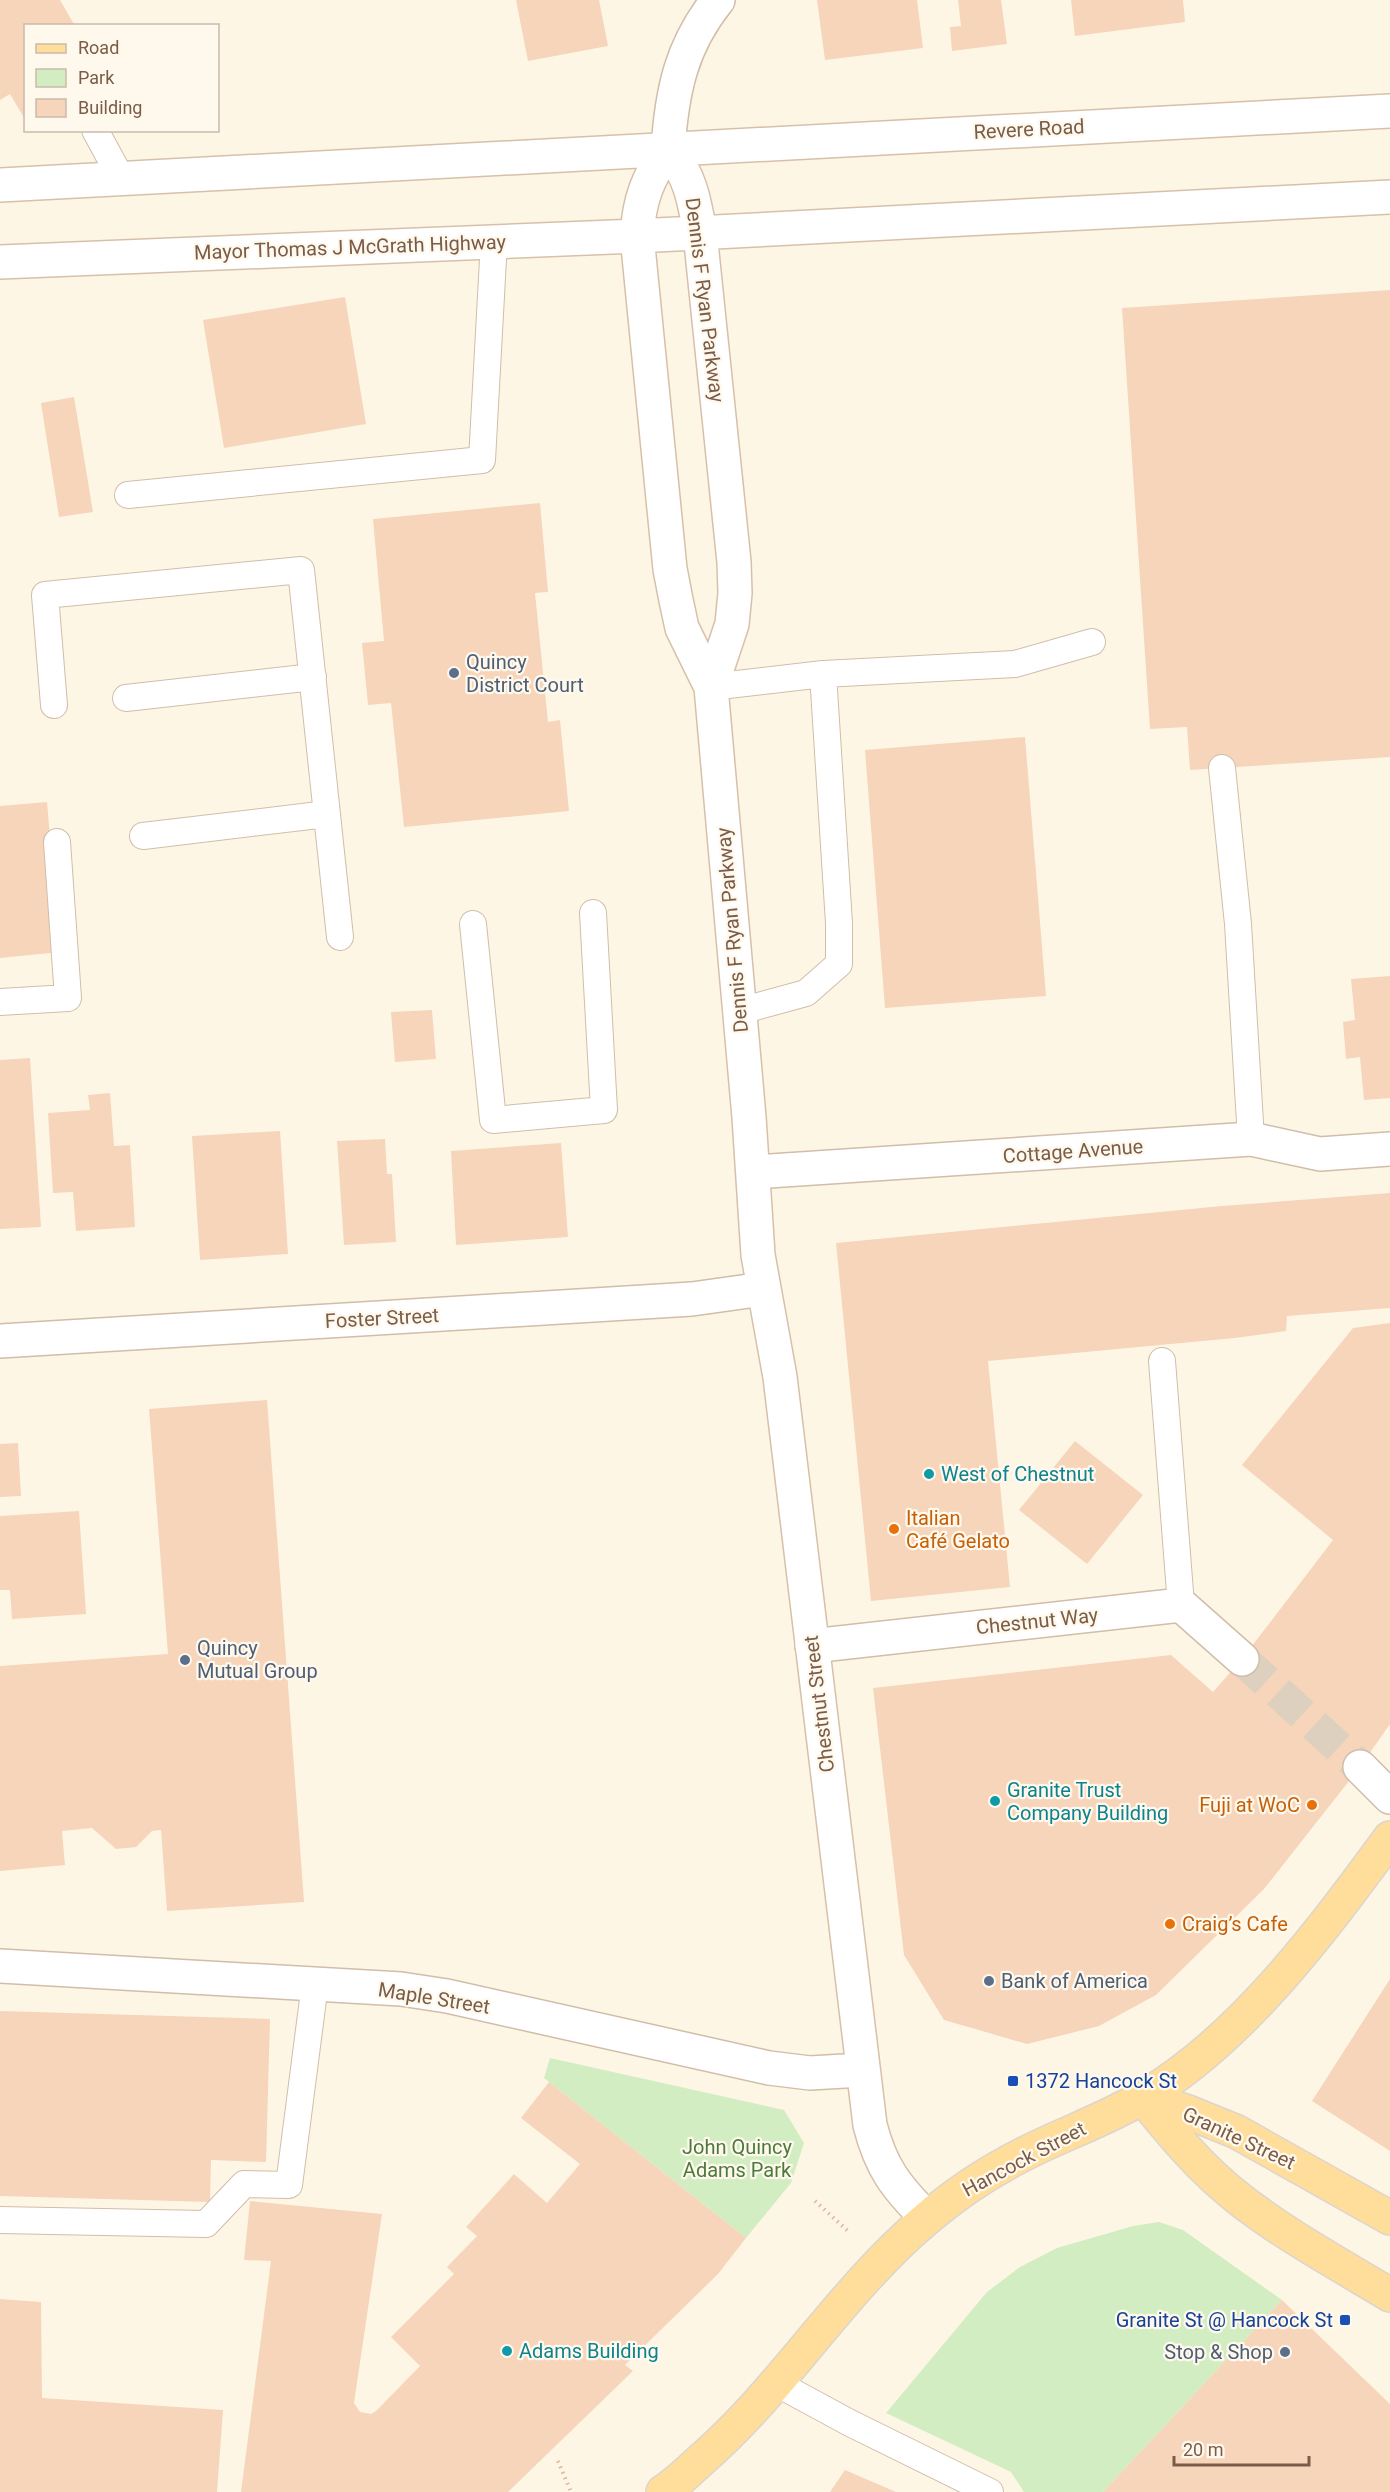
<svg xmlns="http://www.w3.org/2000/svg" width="1390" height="2492" font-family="Roboto,sans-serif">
  <rect width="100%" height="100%" fill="#fef6e5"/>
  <path fill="#d2edc2" d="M550,2058L784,2110L804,2143L791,2183L746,2238L544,2078Z
    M1159,2222L1183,2230L1282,2300L1103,2492H1024L1011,2472L886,2413L987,2292L1020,2267L1057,2248L1133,2226Z"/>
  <path fill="#f6d5bb" d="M0,0H60L75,26H26V121L10,94L0,100Z
    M516,0H599L608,46L528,61Z
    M817,0H917L923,48L825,60Z
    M958,0H1001L1007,44L952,51L950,27L961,26Z
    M1071,0H1183L1185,22L1075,36Z
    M1390,290V757L1190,770L1187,727L1150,729L1122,308Z
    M345,297L366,424L224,448L203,320Z
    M74,397L93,512L59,517L41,403Z
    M540,503L548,592L535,593L548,722L560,720L569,811L404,827L391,703L368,705L362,643L384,641L373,519Z
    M1025,737L1046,996L885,1008L865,750Z
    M47,802L60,952L0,958V806Z
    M1390,976V1098L1364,1100L1360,1057L1346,1059L1343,1022L1355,1020L1351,979Z
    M432,1010L436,1059L395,1062L391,1012Z
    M30,1058L41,1227L0,1229V1060Z
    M110,1093L114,1146L130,1145L135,1227L76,1231L73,1192L53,1193L48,1113L90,1110L88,1095Z
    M280,1131L288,1254L200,1260L192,1136Z
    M385,1139L387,1174H392L396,1242L344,1245L337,1141Z
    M561,1143L568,1237L456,1245L451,1151Z
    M1390,1193V1308L1287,1316L1286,1331L1235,1338L988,1361L1010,1587L871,1601L836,1243L1222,1206Z
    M1390,1323V1724L1360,1767L1264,1889L1156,1995L1099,2026L1027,2044L944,2020L904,1955L873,1688L1171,1655L1213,1692L1242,1659L1333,1540L1242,1465L1353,1328Z
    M267,1400L304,1902L167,1911L161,1830L152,1831L136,1847L116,1849L92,1828L62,1831L65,1865L0,1871V1666L168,1654L149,1409Z
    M1075,1441L1143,1495L1087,1564L1019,1510Z
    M18,1443L21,1496L0,1497V1444Z
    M79,1511L86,1614L12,1619L10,1590H0V1516Z
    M1390,1979V2151L1312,2101Z
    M0,2011L270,2019L266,2162L211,2160L210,2202L0,2196Z
    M549,2082L746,2238L718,2274L625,2365L633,2371L508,2492H241L271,2261L244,2260L250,2201L382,2214L354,2403L360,2412L371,2414L376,2411L420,2366L391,2337L454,2274L447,2267L477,2236L466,2227L514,2174L547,2203L580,2164L521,2118Z
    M0,2299L41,2302L42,2398L223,2410L217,2492H0Z
    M1282,2300L1390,2404V2492H1103Z
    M845,2470L896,2492H830Z"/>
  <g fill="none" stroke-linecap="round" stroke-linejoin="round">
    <path stroke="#ddd0be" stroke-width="33" stroke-dasharray="33 16" stroke-linecap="butt" d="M1242,1659L1360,1767"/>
    <g stroke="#d1bdaa" stroke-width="28">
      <path id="lane" d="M95,130L121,178
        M128,495L482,460L494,241
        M711,687L823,674L1015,664L1092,642
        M126,698L313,677
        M54,705L45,595L301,570L340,937
        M1222,768L1238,924L1251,1139
        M143,836L327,814
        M473,924L493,1120L604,1110L593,913
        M0,1002L68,998L57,842
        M740,1011L806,993L839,964V923L823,674
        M1162,1361L1181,1605
        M0,2220L206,2224L244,2184L289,2185L315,1984
        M776,2383L850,2423L990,2492"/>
    </g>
    <g stroke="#d1bdaa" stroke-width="36">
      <path id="street" d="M668,148C672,91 681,46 718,0
        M754,1172L1251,1139L1320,1154L1390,1149
        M0,1341L692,1299L763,1289
        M812,1646L1181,1605L1242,1659
        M1360,1767L1390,1797
        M0,1966L401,1989L447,1996L769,2068L810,2073L862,2070"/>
    </g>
    <g stroke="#d7c0aa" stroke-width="36">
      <path id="secondary" d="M668,148C648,178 639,199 637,236L670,569L676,600L682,628L711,687L749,1117L758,1255L780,1377L870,2125C881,2168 896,2187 927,2218
        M668,148C690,176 694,198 700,233L734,562L735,593L732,624L711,687
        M0,185L1390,111
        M0,262L637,236L1390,197"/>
    </g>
    <g stroke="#dcd5cf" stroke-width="36">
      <path id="primary" d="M1143,2098C1172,2134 1201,2169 1238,2198C1285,2235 1339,2264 1390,2295
        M1143,2098L1188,2112L1237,2132L1390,2218
        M663,2492C677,2483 689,2471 701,2460C784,2388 841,2291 925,2220C955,2194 988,2172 1024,2154C1063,2134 1107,2119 1145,2096C1242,2039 1324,1928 1390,1838"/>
    </g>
    <path stroke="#dbb89d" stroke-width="4" stroke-dasharray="1.5 4.5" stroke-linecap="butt" d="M815,2201L848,2231
      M558,2461L571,2492"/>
    <use href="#lane" stroke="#fff" stroke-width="26"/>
    <use href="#street" stroke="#fff" stroke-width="33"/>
    <use href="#secondary" stroke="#fff" stroke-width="33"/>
    <use href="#primary" stroke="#ffde9b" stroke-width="33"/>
  </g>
  <g fill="#5c6f8a" stroke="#fff9ed" stroke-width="2">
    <circle cx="454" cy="673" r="6"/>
    <circle cx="185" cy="1660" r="6"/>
    <circle cx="989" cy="1981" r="6"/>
    <circle cx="1285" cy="2352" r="6"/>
  </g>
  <g fill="#0f9aa8" stroke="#fff9ed" stroke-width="2">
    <circle cx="929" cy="1474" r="6"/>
    <circle cx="995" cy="1801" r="6"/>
    <circle cx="507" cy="2351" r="6"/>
  </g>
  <g fill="#e8710a" stroke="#fff9ed" stroke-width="2">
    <circle cx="894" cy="1529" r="6"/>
    <circle cx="1312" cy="1805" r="6"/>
    <circle cx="1170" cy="1924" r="6"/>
  </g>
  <g fill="#1a4fb4" stroke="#fff9ed" stroke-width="2">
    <rect x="1007" y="2075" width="12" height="12" rx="3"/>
    <rect x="1339" y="2314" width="12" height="12" rx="3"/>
  </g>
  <g text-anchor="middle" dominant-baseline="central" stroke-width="4.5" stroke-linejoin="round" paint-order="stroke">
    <g font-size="20" fill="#7a5c48" stroke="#fff9ed">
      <text transform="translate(1029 129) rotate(-3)">Revere Road</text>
      <text transform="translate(350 247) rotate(-2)">Mayor Thomas J McGrath Highway</text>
      <text transform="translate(705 300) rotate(83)">Dennis F Ryan Parkway</text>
      <text transform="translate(732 930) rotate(-95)">Dennis F Ryan Parkway</text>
      <text transform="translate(1073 1151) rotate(-4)">Cottage Avenue</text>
      <text transform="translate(382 1318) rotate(-3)">Foster Street</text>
      <text transform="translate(1037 1621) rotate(-6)">Chestnut Way</text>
      <text transform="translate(819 1704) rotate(-97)">Chestnut Street</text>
      <text transform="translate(434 1998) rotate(9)">Maple Street</text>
      <text transform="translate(1239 2138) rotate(25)">Granite Street</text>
      <text transform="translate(1024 2159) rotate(-28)">Hancock Street</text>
    </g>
    <g font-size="20" fill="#4e5e75" stroke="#fff9ed" text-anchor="start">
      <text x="466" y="662">Quincy<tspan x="466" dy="23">District Court</tspan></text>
      <text x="197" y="1648">Quincy<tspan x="197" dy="23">Mutual Group</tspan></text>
      <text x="1001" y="1981">Bank of America</text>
      <text x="1273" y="2352" text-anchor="end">Stop &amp; Shop</text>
    </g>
    <g font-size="20" fill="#0d838f" stroke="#fff9ed" text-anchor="start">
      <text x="941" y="1474">West of Chestnut</text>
      <text x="1007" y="1790">Granite Trust<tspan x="1007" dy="23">Company Building</tspan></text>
      <text x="519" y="2351">Adams Building</text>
    </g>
    <g font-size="20" fill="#c56008" stroke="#fff9ed" text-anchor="start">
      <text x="906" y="1518">Italian<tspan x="906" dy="23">Café Gelato</tspan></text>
      <text x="1300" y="1805" text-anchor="end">Fuji at WoC</text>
      <text x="1182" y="1924">Craig’s Cafe</text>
    </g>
    <g font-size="20" fill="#164399" stroke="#fff9ed" text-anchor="start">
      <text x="1025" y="2081">1372 Hancock St</text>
      <text x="1333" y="2320" text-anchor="end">Granite St @ Hancock St</text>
    </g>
    <g font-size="20" fill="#4c7a3c" stroke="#fff9ed">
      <text x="737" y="2147">John Quincy<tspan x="737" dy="23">Adams Park</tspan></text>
    </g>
  </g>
  <rect x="24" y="24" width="195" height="108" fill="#fff9ed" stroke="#cabaab" stroke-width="1.5"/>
  <rect x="36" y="44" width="30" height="9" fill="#ffde9b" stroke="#cabaab" stroke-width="1.5"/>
  <text x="78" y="54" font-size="18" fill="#7a5c48">Road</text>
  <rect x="36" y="69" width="30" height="18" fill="#d2edc2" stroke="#cabaab" stroke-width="1.5"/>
  <text x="78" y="84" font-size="18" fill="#7a5c48">Park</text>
  <rect x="36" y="99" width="30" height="18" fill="#f6d5bb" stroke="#cabaab" stroke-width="1.5"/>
  <text x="78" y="114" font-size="18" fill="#7a5c48">Building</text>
  <path d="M1174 2456v9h135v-9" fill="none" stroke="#7a5c48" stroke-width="3"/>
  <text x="1183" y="2456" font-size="18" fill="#7a5c48" stroke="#fff9ed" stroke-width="4.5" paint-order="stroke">20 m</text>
</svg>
